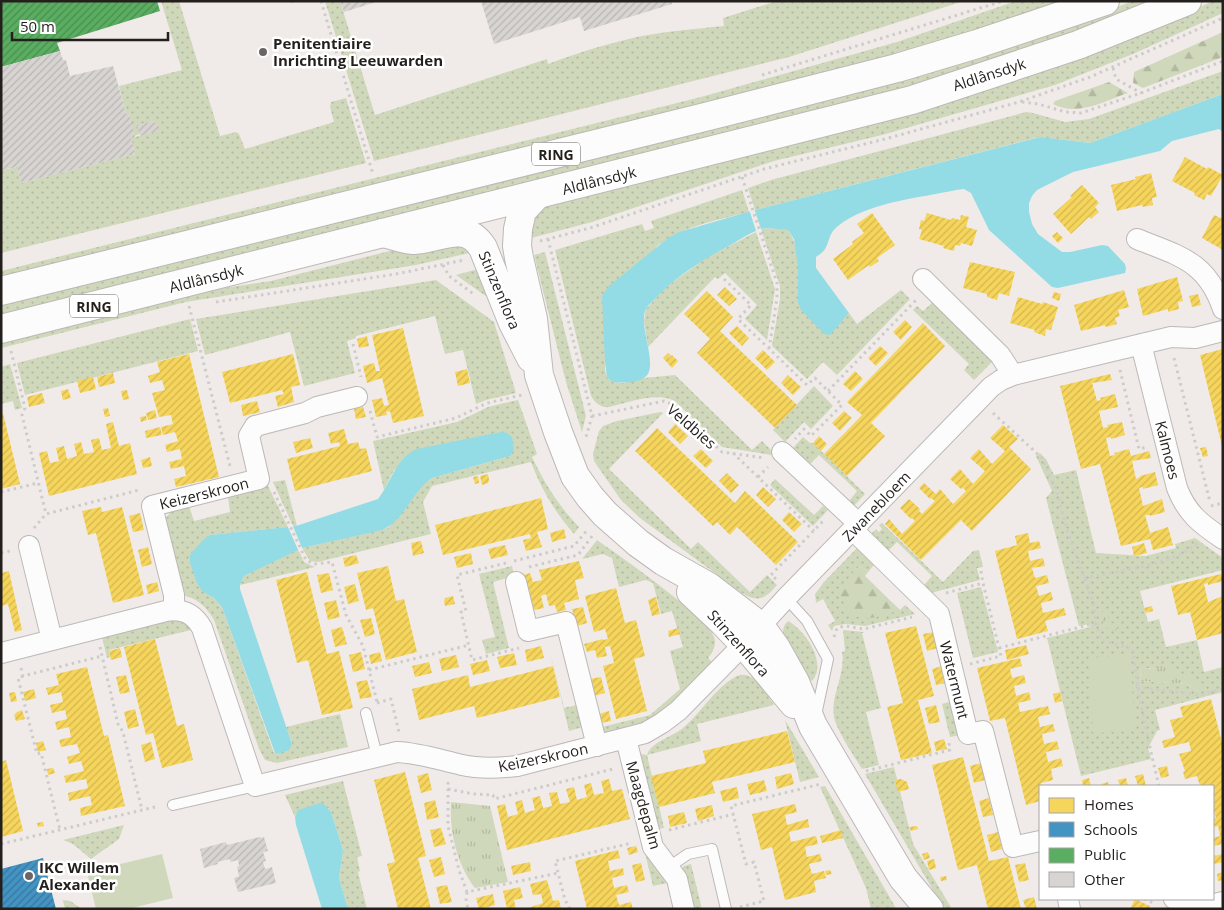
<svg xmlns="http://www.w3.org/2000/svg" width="1224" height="910" font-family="'Open Sans',sans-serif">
  <defs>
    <pattern id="grass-dots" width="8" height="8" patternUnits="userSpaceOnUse" patternTransform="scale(1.25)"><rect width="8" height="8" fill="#d0d8bb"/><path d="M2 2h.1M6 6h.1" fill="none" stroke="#b2b9a0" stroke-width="1.8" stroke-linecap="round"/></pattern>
    <pattern id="forest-firs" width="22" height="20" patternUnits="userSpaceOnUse" patternTransform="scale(1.25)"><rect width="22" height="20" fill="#d0d8bb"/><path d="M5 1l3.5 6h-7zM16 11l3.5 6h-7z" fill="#b2b9a0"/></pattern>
    <pattern id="park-tufts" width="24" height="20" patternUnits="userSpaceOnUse" patternTransform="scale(1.25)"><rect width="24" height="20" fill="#d0d8bb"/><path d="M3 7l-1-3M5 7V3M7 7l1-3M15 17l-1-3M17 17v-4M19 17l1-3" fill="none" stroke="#b2b9a0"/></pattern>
    <pattern id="homes-hatch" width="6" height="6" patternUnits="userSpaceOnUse" patternTransform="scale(1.25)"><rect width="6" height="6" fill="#f6d55c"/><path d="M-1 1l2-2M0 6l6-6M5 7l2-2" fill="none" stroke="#d3b650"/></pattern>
    <pattern id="schools-hatch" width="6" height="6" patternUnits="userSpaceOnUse" patternTransform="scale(1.25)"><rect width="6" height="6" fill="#4393c3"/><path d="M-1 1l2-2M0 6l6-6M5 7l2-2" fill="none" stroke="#38779e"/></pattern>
    <pattern id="public-hatch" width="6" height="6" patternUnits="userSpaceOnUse" patternTransform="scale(1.25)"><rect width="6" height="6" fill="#5aae61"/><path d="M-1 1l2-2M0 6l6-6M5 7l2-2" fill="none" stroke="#4a8d4f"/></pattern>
    <pattern id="building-hatch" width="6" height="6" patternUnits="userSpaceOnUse" patternTransform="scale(1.25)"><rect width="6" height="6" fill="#d8d4d2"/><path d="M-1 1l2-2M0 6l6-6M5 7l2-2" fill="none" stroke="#b9b6b4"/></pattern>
  </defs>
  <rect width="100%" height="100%" fill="#f0ebe8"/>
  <path fill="url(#grass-dots)" fill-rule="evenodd" d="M161,1H179L220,136L236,132L239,134L245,149L334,122L330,107L331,102L346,98L366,163L1,253V170L17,167L21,183L135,154L131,138L158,131L154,121L138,125L140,134L134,136L129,114H126L119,86L182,70Z
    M325,1H340L375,115L547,59L548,64C577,53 606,44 637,37C666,31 695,29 724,26L723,18L777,1H964L789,57L374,161Z
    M1016,1H1063L952,40L841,71L1,280V271L701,97L897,42Z
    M1132,1H1156L1060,40L891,94L1,317V302L1103,13Z
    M1213,1H1223V13L1133,54L1055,85L882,135L774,161L592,222L527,239L534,214L546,206L1179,16Z
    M1223,71V94L1090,143L1039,137L755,210L748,188L771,180L1026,112L1033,113L1065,122L1089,119Z
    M742,190L749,212C718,220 683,226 657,246L605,348V370L607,377L612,382L624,383L644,378L675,375L752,450L762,441L773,452L771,455L722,447L677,403C661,390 628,403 609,407C601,408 595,403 591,396L555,250L642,224L645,231L654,228L651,221Z
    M775,228L788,230C801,248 798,274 798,296L830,334L849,313L857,324L901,290L910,299L837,375L823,362L807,379L772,346L780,299V286L761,229Z
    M756,232L775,289L767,340L745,319L757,305L725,273L718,279L715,277L648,347L644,321L646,309L666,287L706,258Z
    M452,238L474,252L416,265L186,302L1,348V341L196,292L271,281L429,241Z
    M545,252L586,416L582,432L566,382L534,255Z
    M482,268L490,299L456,275Z
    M436,280L494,322L516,393L486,400L476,404L463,350L445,354L435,316L356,336V338L347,341L355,373L304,386L290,332L205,355L196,319Z
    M933,302L991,359L992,362L974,380L964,370L969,364L913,310L917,306L923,311Z
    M190,319L198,351L25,395L17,363Z
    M10,364L22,408L15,410L13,401L1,404V367Z
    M814,386L833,406L811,429L804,422L785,442L773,430Z
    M518,400L537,454L532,457C545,484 558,505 579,527L574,534C555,512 541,489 531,462L432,486L423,502L431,534L318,562L310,561L302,548L388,528L423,484L432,478L510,456L394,470L384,490L373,441L457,422L488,407Z
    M660,412L663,413L609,469L691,549L698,542L750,592L767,575L777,585C765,599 758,603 742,593L640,518L621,500L594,461L593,454L599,431L603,426L617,421Z
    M803,437L810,443H813L865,494L853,507L849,501L857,491L819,455L809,465L792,449Z
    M1040,453L1046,459L1054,475L1076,470L1096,553L1146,556L1176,548L1175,544L1195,538L1223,558V570L1140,591L1148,622L1159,619L1166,647L1197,640L1204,672L1223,667V692L1155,710L1160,730L1157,731L1148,748L1151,759L1081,776L1047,638L1090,627V624L1079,626L1046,498L1052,491L1036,456ZM1175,665V673L1200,692L1187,684L1140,681L1141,668L1160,669Z
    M775,479L814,515L823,506L828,510L813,526L770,485Z
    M285,480L297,526H293L273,482Z
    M267,484L288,527L210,535L202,590L214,598L222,607L274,753L292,743L286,727L340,714L348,747L277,763L265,760L259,749L214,620C206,606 196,597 180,595L165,519L173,509L188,506L190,509L194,521L230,512L228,497Z
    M882,523L943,582L973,551L979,550L983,567L977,568L980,580L931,593L924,585L932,576L897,542L888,551L871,534L876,529L879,532L882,529L879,525Z
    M597,540C617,554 709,618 714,637C717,645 713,652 708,658L712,662C693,682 673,707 649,721C635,728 619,730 604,734L602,727L650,715L680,689L670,651L683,647L672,611L661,614L653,583L646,580L619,587L612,558L603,554L582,559Z
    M857,548L874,565L868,572L860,566L855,570L900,610L905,605L915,614L865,626L845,624L834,626L832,631L828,625L835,621L823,599L816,603L815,594L824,582Z
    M298,549L304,562L315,567L240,585L244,576Z
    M512,566L514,576L493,582L509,648L486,654L482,640L495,637L479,574Z
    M981,587L998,652L973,658L957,593Z
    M170,620C179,620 186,622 191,630L109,650L110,657L107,658L102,637Z
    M788,621C805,630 828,663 812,681C806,677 784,640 783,632C783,627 785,624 788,621Z
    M843,630L864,632L862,633L881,708L866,712L879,765L862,769C854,756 837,731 834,717C830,696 846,674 842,652L845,651Z
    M548,644L564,708L577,705L583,727L569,731Z
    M740,675C756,673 766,693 774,705L697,724L701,741L647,755C650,743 673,736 683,728C701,713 719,682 740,675Z
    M952,701L961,735L950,737L942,704Z
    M785,720L819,777L800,782Z
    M641,754L647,755L664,828L658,829Z
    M894,767L913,844L952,909H944L865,774Z
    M343,781L362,856L357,857L360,871L358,872L367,909H348L339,878L343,850L331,812L328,808L296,814L295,817L285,795Z
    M825,786L893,903L896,909H871L866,888L820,787Z
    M124,825L119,839L91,859L73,844L63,840Z
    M645,853C652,864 663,871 667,883L653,886Z
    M691,864L702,909H694L682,868L684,866Z
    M63,900L70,901L82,909H65Z"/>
  <path fill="url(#forest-firs)" d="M1223,32V57L1143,88L1133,83L1134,72Z
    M1109,82L1128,93C1105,101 1077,117 1053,104L1055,101Z
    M860,566L868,572L865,576L900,610C870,619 850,629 839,590L855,570Z"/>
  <path fill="url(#park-tufts)" d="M1107,611L1109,622L1118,625L1116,631L1104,627L1101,612Z
    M1161,664L1175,665V673L1186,674L1205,685L1200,692L1187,684L1140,681L1141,668L1160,669Z
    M451,802L490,806L508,882L475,888C457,865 449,831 451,802Z"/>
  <path fill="#d0d8bb" d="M1130,655L1135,731L1093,733L1088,658Z
    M162,854L173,898L128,909H96L87,872Z"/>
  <path fill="#93dce5" d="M1223,94V132L1219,129L1215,130L1172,141L1160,151L1073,172L1037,190L1032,196L1029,203V212L1032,224L1038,234L1062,252H1070L1102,245L1108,246L1125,264L1126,269L1125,273L1058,288L1052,287L989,230L971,193L964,189L956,190C920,198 867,202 838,226C828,234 830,241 825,249C823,252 819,255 816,257V268L849,313L830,335L824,334L801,310L798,303V267L794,239L788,230C779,229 770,227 761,229C752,232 742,238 734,243C706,258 678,274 656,298C653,301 648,305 646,309C638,325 656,358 648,374C642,384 622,383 612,382L607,377L605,362L602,296L609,286L668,238L679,232L755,210L1040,137L1090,143Z
    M501,432L507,433L512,437L514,450L510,456L432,478C412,491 405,520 382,530L302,548L244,576L240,585V589L292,744L289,750L281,753H275L222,607L214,598L202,591L197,583L190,563V555L203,540L210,535L296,526L378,499C392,481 395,459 417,449Z
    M320,803L324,804L331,812L343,850L339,878L348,909H322L296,825L295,817L298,810Z"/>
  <path fill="#f0ebe8" d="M754,208L762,232L757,234L749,209Z
    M292,524L303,550L299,552L287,525Z"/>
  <path fill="url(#homes-hatch)" d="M1185,157L1207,169L1208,167L1223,175L1211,196L1207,194L1204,200L1194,195L1195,193L1172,181Z
    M1151,173L1157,197L1152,198L1153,205L1143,207L1142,205L1117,211L1111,185L1136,179L1135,177Z
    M1082,185L1099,203L1095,207L1099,212L1091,219L1089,217L1071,234L1053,214L1072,197L1070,196Z
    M872,213L895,245L877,258L879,261L870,267L869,265L848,280L833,259L853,244L852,242L864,233L857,224Z
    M927,213L951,220L952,218L960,220L961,215L969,217L966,227L977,230L972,246L961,243L960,246L955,245L954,251L943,248L944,246L919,239L922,230L919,229L921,220L924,221Z
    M1214,215L1223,219V250L1202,238Z
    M1057,232L1063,238L1058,243L1052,236Z
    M970,262L1015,272L1009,296L999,293L997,300L987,297V294L963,288Z
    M1177,277L1183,301L1178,302L1179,309L1168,312V309L1143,316L1137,289Z
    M725,287L737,299L729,306L717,295Z
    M1124,290L1129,307L1118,310L1120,316L1115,318L1117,324L1106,327L1105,325L1081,331L1074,305Z
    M707,291L733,317L720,331L797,405L775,428L697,353L710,339L684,314Z
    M1054,292L1061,294L1059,301L1052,298Z
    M1198,294L1201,305L1192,307L1189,296Z
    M1018,297L1042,304L1043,302L1058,307L1051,330L1046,329L1045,336L1034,332L1035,330L1010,323Z
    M905,320L912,327L901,340L893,332Z
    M923,323L945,346L871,423L885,436L847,476L824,454L862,415L847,402Z
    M737,326L749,338L742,346L729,333Z
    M403,328L424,416L393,423L390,411L386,412L387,415L376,417L372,400L382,398L384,406L389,405L382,378L367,383L363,366L374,363L376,371H380L372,335Z
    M367,336L369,346L359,348L357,339Z
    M880,346L888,353L876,366L868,358Z
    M1223,349V445L1222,446L1200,355Z
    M763,350L775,362L767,370L755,358Z
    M668,353L671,355L668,360L672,355L678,361L672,368L663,358Z
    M189,354L219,477L176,487L174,479L186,476L184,466L171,469L169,462L182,459L180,449L167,452L165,445L178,441L175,432L163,435L161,427L173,424L171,415L159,417L157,410L152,393L165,390L162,380L150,383L148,376L160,372L157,362Z
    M293,354L300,385L291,387L294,402L278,407L275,396L284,394L282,390L230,403L222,372Z
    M467,369L470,383L458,386L455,372Z
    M855,371L863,379L851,391L843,384Z
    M113,373L115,383L99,387L97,377Z
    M1110,374L1112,380L1092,383L1097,401L1101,400L1100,398L1115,394L1118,407L1099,411L1103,428L1108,427L1107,425L1122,422L1125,435L1111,439L1110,437L1106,438L1110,456L1115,455L1114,453L1129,449L1131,456L1149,451L1151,458L1132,461L1136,479L1140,477V476L1155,472L1158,485L1143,489V487L1139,488L1143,506L1162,499L1165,512L1150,516V515H1145L1150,533L1168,527L1173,545L1153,550L1150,539L1121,546L1100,464L1081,469L1060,386Z
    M788,375L801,387L793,395L781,383Z
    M93,377L96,389L80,393L77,381Z
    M68,389L71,398L63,400L61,391Z
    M127,390L129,399L123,400L121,391Z
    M42,393L45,403L29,407L27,397Z
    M257,401L260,412L243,416L241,405Z
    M363,407L366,417L356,419L354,409Z
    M108,408L110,416L105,417L103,409Z
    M155,410L157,418L148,420L146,413Z
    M844,411L852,418L840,431L832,423Z
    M3,413L20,484L1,489V414Z
    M146,416L147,420L141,422L140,417Z
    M113,422L119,446L130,443L137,474L49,496L39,453L47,451L50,463L59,461L56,448L64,446L67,459L77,456L74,444L81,442L84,454L94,452L91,440L99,438L102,450L111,448L106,424Z
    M675,424L688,436L680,444L668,432Z
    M1003,425L1018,439L1009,447L1031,469L972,531L961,520L921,560L885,524L889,519L902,534L915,521L912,518L911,519L900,508L909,499L920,509L919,511L922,514L935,501L931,498L930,499L919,488L924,483L936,494L940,489L953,504L966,491L963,488L961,489L950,479L960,469L973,484L985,471L970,458L979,449L992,464L1005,451L990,438Z
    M160,427L162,435L146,438L145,431Z
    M657,428L735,503L745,491L798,542L776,565L737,527L730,535L717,522L713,526L635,451Z
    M344,429L348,444L358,442L360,449L366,448L372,471L295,491L287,459L340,446L339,442L331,444L328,433Z
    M819,436L827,444L821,451L813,443Z
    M310,438L313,448L296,453L293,442Z
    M1206,447L1208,456L1203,457L1200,448Z
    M701,449L713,461L706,468L693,456Z
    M150,457L152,466L143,468L141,460Z
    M727,473L739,485L731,493L719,481Z
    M488,474L489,480L488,483L482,485L480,476Z
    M478,476L479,483L475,484L473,477Z
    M763,487L776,499L768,507L756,495Z
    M541,498L548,529L537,532L542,547L526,551L523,540L531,538L530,534L443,555L435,525Z
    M101,507L102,512L122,507L144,595L113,603L96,533L88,535L82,511Z
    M789,512L802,524L794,532L782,520Z
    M140,513L144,530L133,532L129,516Z
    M564,529L566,538L552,542L550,533Z
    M1028,533L1030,543L1039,541L1041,548L1028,551L1030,561L1043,558L1045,566L1032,568L1035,578L1047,575L1049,583L1036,586L1039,596L1051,592L1053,600L1041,603L1043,613L1064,608L1066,615L1045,621L1048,631L1017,639L995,551L1017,545L1015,536Z
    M421,541L424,553L413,556L411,543Z
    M1144,543L1147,553L1134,556L1132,547Z
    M505,545L508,555L491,559L488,549Z
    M148,547L152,564L142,567L138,550Z
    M471,553L473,564L457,568L454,557Z
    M356,555L359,563L345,567L343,558Z
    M579,561L584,578L575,580L579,599L564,603L566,610L557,612L555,605L549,606L546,594L541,596L544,608L534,610L524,575L530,573L533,582L542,580L539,570Z
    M388,566L396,601L404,599L417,652L386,660L373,608L366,610L357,573Z
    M9,571L22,630L15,632L8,604L1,606V573Z
    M307,572L327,654L339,651L353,708L322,715L308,660L297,663L276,580Z
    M329,573L333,590L321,593L317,575Z
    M1221,574L1223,581L1208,585V583L1204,584L1208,602L1223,596V633L1197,640L1190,612L1178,615L1171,586Z
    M157,582L159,591L148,594L146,585Z
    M355,584L359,601L348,604L344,587Z
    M616,588L625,623L636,620L645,656L634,659L647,711L616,719L603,666L614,663L610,646L605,647L607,656L597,658L595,650L587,652L584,644L603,639V640L608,639L605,629L594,632L585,596Z
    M453,596L455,604L445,606L444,601L445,598Z
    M656,597L660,614L652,616L648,600Z
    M336,600L340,617L328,620L324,603Z
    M1152,606L1153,611L1146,613L1144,608Z
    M583,607L587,623L577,626L572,609Z
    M371,618L375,634L365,637L360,620Z
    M916,626L934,696L918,700L932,753L901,760L887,707L903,703L885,633Z
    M342,627L347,644L335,647L331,630Z
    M678,628L680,634L669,637L668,631Z
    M934,632L938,648L927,651L923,634Z
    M155,639L177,726L184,724L193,760L162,768L153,733L146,735L124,647Z
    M1026,645L1029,654L1007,660L1005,650Z
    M541,646L544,658L527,662L525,650Z
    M120,648L122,657L111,660L109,651Z
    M361,652L365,669L353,672L349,655Z
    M380,652L382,661L371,664L369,655Z
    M514,653L517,665L500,668L497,657Z
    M456,655L459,667L442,671L439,659Z
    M1020,658L1022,666L1010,669L1012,678L1024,675L1026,683L1014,686L1016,696L1029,692L1031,700L1018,703L1020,712L1048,706L1050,714L1038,717L1040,727L1053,724L1055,731L1042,734L1044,744L1057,741L1059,749L1046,752L1048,762L1061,758L1063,766L1051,769L1053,780L1041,783L1040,801L1026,805L1005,718L990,721L977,668Z
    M487,660L490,671L473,675L470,664Z
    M429,662L432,673L415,677L412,666Z
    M553,666L560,697L477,718L474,706L419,720L412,689L468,675L470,687Z
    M942,666L946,683L936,685L932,669Z
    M87,667L104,736L108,735L125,806L81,816L80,808L92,805L90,796L69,801L68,793L88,788L86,779L66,783L64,776L84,771L81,761L69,764L67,757L80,753L77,744L61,747L59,740L71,737L69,727L57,730L55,722L67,719L65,710L52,713L50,705L63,702L61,692L48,695L46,688L59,685L56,674Z
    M126,675L130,692L120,694L116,677Z
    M601,677L605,693L594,696L590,679Z
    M367,680L372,697L360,699L356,682Z
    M34,689L36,698L25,701L23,692Z
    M15,692L17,701L11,702L9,693Z
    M1060,692L1062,701L1055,703L1053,694Z
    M1211,699L1223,747V844L1213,846V838L1220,836L1218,826L1213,827V819L1216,818L1213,809V786H1200L1197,776L1185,779L1183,772L1185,771L1179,754L1191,751L1189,742L1164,748L1162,741L1175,737L1170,720L1183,717L1180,707Z
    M936,705L940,722L929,724L925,708Z
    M135,709L139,726L128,729L124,712Z
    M22,710L25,719L16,721L14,715L17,712Z
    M609,711L611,721L601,723L599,714Z
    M787,731L795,762L712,782L715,793L659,807L651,776L706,763L703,751Z
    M944,739L947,749L936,751L934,742Z
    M43,741L46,750L38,752L36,743Z
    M151,742L155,759L145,762L141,745Z
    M963,757L989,861L1008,857L1021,909H988L977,865L958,870L932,765Z
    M6,760L23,831L1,837V762Z
    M981,763L985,780L974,783L970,766Z
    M1167,766L1169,776L1161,778L1158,768Z
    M53,768L55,773L48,775L47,769Z
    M405,772L426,856L418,858L431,909H398L387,864L395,862L374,780Z
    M428,773L432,790L421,793L417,776Z
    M791,773L794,784L777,789L775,777Z
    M1143,774L1146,786H1138L1135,776Z
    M1089,778L1091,786H1083L1082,780Z
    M1126,778L1128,786H1120L1118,780Z
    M609,779L612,791L622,789L630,819L507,850L497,806L505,804L508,817L518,814L515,802L522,800L525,813L535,810L532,798L540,796L543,808L552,806L549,793L557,792L560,804L570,802L566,789L574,787L577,800L587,797L584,785L591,783L594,795L604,793L601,781Z
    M901,779L907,782L909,789L898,792L895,780Z
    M764,780L767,791L750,795L747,784Z
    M1108,782L1109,786H1101V784Z
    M737,787L739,798L723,802L720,791Z
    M989,798L993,815L983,817L979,801Z
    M435,800L439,817L427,820L424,803Z
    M795,804L797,812L785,815L787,825L808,819L809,827L789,832L791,842L816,836L818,844L805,847L807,857L820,854L822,861L809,864L812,874L824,871L826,878L814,881L816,892L785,900L772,847L761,850L752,814Z
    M712,805L714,816L698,821L695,809Z
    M684,812L687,823L670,827L668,816Z
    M43,822L44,826L38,827L37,823Z
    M917,826L918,829L911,831L909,827Z
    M441,828L446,844L434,847L430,830Z
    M841,830L843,838L822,843L820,836Z
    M998,832L1002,849L991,852L987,835Z
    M636,846L638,852L629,855L627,848Z
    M618,850L620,858L608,861L610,871L623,868L624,875L612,878L614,888L627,885L629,892L616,895L619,905L631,902L633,909H587L575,861Z
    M928,852L930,858L924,860L922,854Z
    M1223,854V862L1214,864L1213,856Z
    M441,857L445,874L434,877L429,860Z
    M934,859L936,868L929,870L927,861Z
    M530,862L531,871L513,875L511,866Z
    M641,863L645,880L636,882L632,865Z
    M1025,863L1029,880L1019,882L1015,865Z
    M830,870L832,874L826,875L825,871Z
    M1223,872V880L1218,881L1217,874Z
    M946,876L947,880L941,881L940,877Z
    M547,880L553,901L559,900L561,909H525L543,903L541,894L533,895L530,884Z
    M447,885L452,902L440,904L436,887Z
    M520,887L523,898L514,900L516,909H507L503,891Z
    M493,894L495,905L479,909L476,898Z
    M1034,897L1037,909H1026L1023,900Z
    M1135,899L1150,906L1149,909H1130Z"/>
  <path fill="url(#schools-hatch)" d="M43,858L56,909H2L1,869Z"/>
  <path fill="url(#public-hatch)" d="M1,1H157L160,11L57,43L60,51L1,67Z"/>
  <path fill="url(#building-hatch)" d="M340,1H376V2L344,12Z
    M481,1H672V4L584,31L580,17L494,44Z
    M60,51L63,60H66L70,76L113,66L126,114H129L135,137L131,138L135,154L21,183L17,167L1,170V67Z
    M154,121L159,131L140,136L137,125Z
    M260,837L261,838L264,837L268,851L263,852L266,861L263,862L265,869L272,867L276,883L238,892L234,878L239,876L237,867L239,866L238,860L230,862V859L217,862L218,864L204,868L200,849L226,842L227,845Z"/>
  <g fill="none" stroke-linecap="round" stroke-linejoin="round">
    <g stroke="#bcb8b6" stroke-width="12">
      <path id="lane" d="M786,598L807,621L828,659L816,715
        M366,713L377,756
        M173,805L255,786
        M669,867L688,854L712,849L726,909"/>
    </g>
    <g stroke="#bcb8b6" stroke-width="22">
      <path id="street" d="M1137,239C1179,256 1207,261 1223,309
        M923,279L1000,355L1013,375
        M1141,344L1177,488C1187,514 1201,524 1223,539
        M782,452L859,524
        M853,530L939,614L968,734L983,731L1013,847L1040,841
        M29,546L52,640
        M516,582L528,631L566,622L597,746
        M174,610V595L152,506L259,479L249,436L255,426L305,413L317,407L357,397
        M1,653L166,611C183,608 194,614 202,628L255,786L397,752C420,753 440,760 462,765C480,769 499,768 517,766L645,733L662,723L678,711L744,644L786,598L991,387L1001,380L1013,375L1171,337L1195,338L1223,331
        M626,739L653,847L677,879L684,909
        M1068,899L1070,909
        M1174,899L1196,908L1223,902"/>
    </g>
    <g stroke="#bcb8b6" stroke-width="30">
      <path id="secondary" d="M536,196L522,211L518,229L517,246L519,258L533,319L539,375L558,432L575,476L590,497L605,514L638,543L663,561L709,587L760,626L776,648L795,682L813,726L903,878L929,909
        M383,233C393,235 405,240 414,240C440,239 465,219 483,248L513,323L531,358
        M691,592L723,622L744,644L794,704"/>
    </g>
    <g stroke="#bcb8b6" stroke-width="30">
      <path id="primary" d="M1,291L705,117L897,68L977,44L1105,1
        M1,329L912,100L1078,45L1187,1"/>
    </g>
    <path stroke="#cdcccb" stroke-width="3" stroke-dasharray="2.5 4" stroke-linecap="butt" d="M321,1L373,174
      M291,2L293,1
      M1113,68L1116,79L1141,93
      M762,75L1003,1
      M1022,102L1038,104L1066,112L1081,113L1141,93L1223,61
      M742,177L777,283V298L769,349
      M548,239L592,416L586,437
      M540,241L590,228L764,169L885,139L1019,102L1090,77L1223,18
      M443,265L449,276L475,295
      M724,279L751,305L738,319L807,385L815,378L842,405L811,436L804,429L795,439
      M216,302L396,274L464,260
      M189,306L230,466
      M353,344L361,377
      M11,351L25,408L22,415L46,514
      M1174,358L1210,502
      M1120,370L1139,449L1147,447
      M828,391L917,299
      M370,411L377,437L456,418L487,403L522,395
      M993,413L1042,458L1057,492L1066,527L1093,602L1096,623L1101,640L1133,649C1138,696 1148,741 1159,786
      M592,416L664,401L669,403L680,411L722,452L765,458
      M733,453L814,531
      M758,477L768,467
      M1,492L38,483
      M274,492L306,560L314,564L332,562L346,615L363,646L377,702
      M1211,506L1223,503
      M34,528L46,514L139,490
      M1,553L10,551
      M514,561L574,546L588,529
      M506,563L457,575L466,611L461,612L472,660L519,648
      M529,567L578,555L593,535
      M981,571L983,583
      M1084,578C1114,572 1176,564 1197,543
      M776,579L771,575L825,519
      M946,593L983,583L1001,656L970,664
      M834,637L837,628L845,626L864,629L912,617
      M100,647L118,724L123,732L142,810
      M999,648L1096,623
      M21,668L23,676L102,656
      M369,670L469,645
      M23,676L18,678L37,754L41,753L60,830
      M1137,687L1200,695L1223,689
      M377,703L391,699L399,732
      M866,771L950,750L949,743
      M448,782V826L459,870L467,892L558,873
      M448,789L474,794L493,795L494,799L613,769
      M669,830L734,814
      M1,844L159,806
      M467,892L466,901L468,909
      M1144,899L1156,904
      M740,907L764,901L754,862L746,864L731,806L821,784
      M570,909L565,900L555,861L632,843"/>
    <use href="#lane" stroke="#fdfcfc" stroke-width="10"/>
    <use href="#street" stroke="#fdfcfc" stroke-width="20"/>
    <use href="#secondary" stroke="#fdfcfc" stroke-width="28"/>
    <use href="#primary" stroke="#fdfcfc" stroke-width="28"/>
  </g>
  <g fill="#6b6664" stroke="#fff" stroke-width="2">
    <circle cx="263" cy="52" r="5"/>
    <circle cx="29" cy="876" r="5"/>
  </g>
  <g text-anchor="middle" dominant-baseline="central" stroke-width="5" stroke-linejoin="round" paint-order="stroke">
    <g fill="#fff" stroke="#656261" stroke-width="1">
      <rect x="532" y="142.5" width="48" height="23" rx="4"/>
      <rect x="70" y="294.5" width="48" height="23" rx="4"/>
    </g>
    <g font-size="14" font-weight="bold" fill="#231f1d">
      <text x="556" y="154">RING</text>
      <text x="94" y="306">RING</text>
    </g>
    <g font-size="15" font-weight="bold" fill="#231f1d" stroke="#fff" text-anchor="start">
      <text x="273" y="43">Penitentiaire<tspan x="273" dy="17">Inrichting Leeuwarden</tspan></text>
      <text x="39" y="867">IKC Willem<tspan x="39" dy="17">Alexander</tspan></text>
    </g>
    <g font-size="15" fill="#231f1d" stroke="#fff">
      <text transform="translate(989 74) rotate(-18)">Aldlânsdyk</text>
      <text transform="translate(599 180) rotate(-14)">Aldlânsdyk</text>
      <text transform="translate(206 278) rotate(-14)">Aldlânsdyk</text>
      <text transform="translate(500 290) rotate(67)">Stinzenflora</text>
      <text transform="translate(692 426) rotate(41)">Veldbies</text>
      <text transform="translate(1168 450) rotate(76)">Kalmoes</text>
      <text transform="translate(204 493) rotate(-14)">Keizerskroon</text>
      <text transform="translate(876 506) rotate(-46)">Zwanebloem</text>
      <text transform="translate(739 643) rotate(48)">Stinzenflora</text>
      <text transform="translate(955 680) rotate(76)">Watermunt</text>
      <text transform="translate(543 757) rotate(-12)">Keizerskroon</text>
      <text transform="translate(644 805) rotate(74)">Maagdepalm</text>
    </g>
  </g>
  <rect width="1224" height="910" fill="none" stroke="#231f1d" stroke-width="5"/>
  <rect x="1039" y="785" width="175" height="115" fill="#ffffff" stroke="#a7a5a5"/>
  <rect x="1049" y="798" width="25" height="15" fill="#f6d55c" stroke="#a7a5a5"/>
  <text x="1084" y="810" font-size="15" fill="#231f1d">Homes</text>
  <rect x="1049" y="822" width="25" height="15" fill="#4393c3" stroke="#a7a5a5"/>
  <text x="1084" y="835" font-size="15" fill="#231f1d">Schools</text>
  <rect x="1049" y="848" width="25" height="15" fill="#5aae61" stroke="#a7a5a5"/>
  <text x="1084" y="860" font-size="15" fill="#231f1d">Public</text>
  <rect x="1049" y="872" width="25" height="15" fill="#d8d4d2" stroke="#a7a5a5"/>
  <text x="1084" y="885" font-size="15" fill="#231f1d">Other</text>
  <path d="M12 32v8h156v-8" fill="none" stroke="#231f1d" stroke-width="2.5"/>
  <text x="20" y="32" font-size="15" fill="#231f1d" stroke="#ffffff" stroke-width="4" paint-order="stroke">50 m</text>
</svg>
